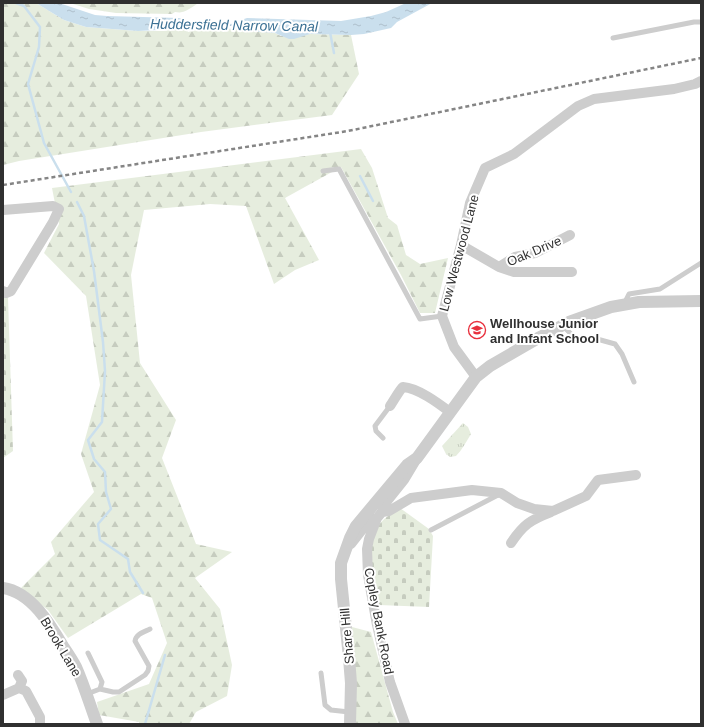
<svg xmlns="http://www.w3.org/2000/svg" width="704" height="727" font-family="Arial,sans-serif">
  <defs>
    <pattern id="forest-firs" width="22" height="20" patternUnits="userSpaceOnUse"><rect width="22" height="20" fill="#e6edde"/><path d="M5 1l3.5 6h-7zM16 11l3.5 6h-7z" fill="#c6ccbf"/></pattern>
    <pattern id="cemetery-stones" width="16" height="16" patternUnits="userSpaceOnUse"><rect width="16" height="16" fill="#e6edde"/><path d="M2 7V4a2 2 0 0 1 4 0v3zM10 15v-3a2 2 0 0 1 4 0v3z" fill="#c6ccbf"/></pattern>
    <pattern id="park-tufts" width="24" height="20" patternUnits="userSpaceOnUse"><rect width="24" height="20" fill="#e6edde"/><path d="M3 7l-1-3M5 7V3M7 7l1-3M15 17l-1-3M17 17v-4M19 17l1-3" fill="none" stroke="#c6ccbf"/></pattern>
    <pattern id="water-ripples" width="26" height="14" patternUnits="userSpaceOnUse"><rect width="26" height="14" fill="#cadfed"/><path d="M2 4q2-2 4 0t4 0M15 11q2-2 4 0t4 0" fill="none" stroke="#aec0cc"/></pattern>
  </defs>
  <rect width="100%" height="100%" fill="#fff"/>
  <path fill="url(#forest-firs)" d="M3,3H36L64,20L86,27L138,31H162L185,28L188,32L206,28H223L275,33L281,36L310,34L351,35L359,74L332,115L201,132L19,161L3,165Z
    M70,3H198C196,5 185,12 182,12C180,13 177,12 175,12L172,14L116,13L89,9Z
    M361,149L372,168L388,218L397,225L406,255L420,264L448,258L435,313H420L401,275L341,167L285,198L319,260L295,270L274,284L246,206L210,204L144,210L131,275L140,363L176,420L162,458L196,544L232,552L195,578L220,609L232,665L227,696L196,712L189,724H139V722L99,715L97,702L149,684L167,643L152,598L141,594L68,638L48,610L20,589L55,554L51,542L94,492L81,454L100,385L86,296L44,253L59,224L52,188Z
    M352,627L371,632L393,712L398,724H355Z"/>
  <path fill="url(#cemetery-stones)" d="M3,295L8,298L13,451L3,458Z
    M400,508L429,529L433,536L429,607L379,605C375,581 365,551 377,528C382,519 392,513 400,508Z"/>
  <path fill="url(#park-tufts)" d="M463,423L468,427L471,434C466,442 462,450 456,456L450,457L446,454L442,446Z"/>
  <path fill="url(#water-ripples)" d="M36,3H59L95,15L107,16L179,18L184,19L189,23L238,24L244,19L247,18L341,21L371,16L386,12L406,3H432L397,22L391,28L364,34L351,35L310,34L294,39H289L275,33L240,30L239,27L237,26H188L179,29L138,31L86,27L64,20Z"/>
  <g fill="none" stroke-linecap="round" stroke-linejoin="round">
    <path stroke="#cadfed" stroke-width="2.5" d="M16,3L24,6L40,27L39,47L28,84L44,143L71,192
      M330,32L334,53
      M360,176L373,201
      M77,202L84,216L94,271L103,342L105,371L102,422L88,440L94,459L105,472L106,492L111,509L98,524L100,540L128,559L130,572L143,593
      M145,724L165,655"/>
    <path stroke="#cdcdcd" stroke-width="5" d="M613,38L694,22H701
      M323,171L339,169L420,319L442,316
      M624,304L629,294L660,289L701,263
      M563,326L577,340H584L597,339L615,344L622,354L634,382
      M383,438L376,431L375,426L390,406
      M431,530L498,495
      M88,653L102,682L100,689
      M321,673L325,705L331,710L349,712
      M87,694L100,689L113,692H119L145,675L148,671L149,666L135,641C136,634 144,632 150,629"/>
    <path stroke="#cdcdcd" stroke-width="10" d="M3,210L53,206L59,209L53,222L11,291L6,293L3,291
      M461,245L499,267L515,257L535,253L570,235
      M499,267L514,272H572
      M476,377L454,347L442,316L461,245L470,203L485,168L514,154L578,106L594,99L674,89L695,84L701,81
      M390,406C393,402 400,389 403,387C418,388 438,403 450,412
      M382,512L389,511L411,498L472,490L501,493L517,503L534,509L553,511L586,496L598,480L636,475
      M377,518L369,539L367,549L368,575L377,625L390,682L405,724
      M511,543C523,525 530,520 551,512
      M351,544L369,521L377,518L382,512L384,505L404,480L416,460
      M18,675L22,681L19,688
      M3,695L19,688L26,691L40,717V724"/>
    <path stroke="#cdcdcd" stroke-width="12" d="M3,588C31,592 50,624 63,646C67,652 72,659 76,667C84,685 90,705 97,724
      M350,724L351,683L349,658L341,579V563L350,538L356,526L407,465L417,458L476,377L490,366L540,337L569,322L611,307L639,302L701,301"/>
    <path stroke="#858585" stroke-width="2.5" stroke-dasharray="4 3" stroke-linecap="butt" d="M3,185L348,131L701,58"/>
  </g>
  <defs>
    <g id="school-ring" transform="scale(0.9)"><circle r="9.5" fill="#fff" stroke="#e8303d" stroke-width="1.5"/><path d="M0-5L7-2L0 1L-7-2ZM-4 1L0 2.5L4 1V4Q0 6-4 4Z" fill="#e8303d"/></g>
  </defs>
  <g fill-rule="evenodd">
    <use href="#school-ring" x="477" y="330"/>
  </g>
  <g text-anchor="middle" dominant-baseline="central" stroke-width="4" stroke-linejoin="round" paint-order="stroke">
    <g font-size="13" fill="#303030" stroke="#fff">
      <text transform="translate(534 251) rotate(-23)">Oak Drive</text>
      <text transform="translate(459 253) rotate(-75)">Low Westwood Lane</text>
      <text transform="translate(379 621) rotate(79)">Copley Bank Road</text>
      <text transform="translate(347 636) rotate(-95)">Share Hill</text>
      <text transform="translate(61 647) rotate(59)">Brook Lane</text>
    </g>
    <g font-size="13" font-weight="bold" fill="#303030" stroke="#fff" text-anchor="start">
      <text x="490" y="323">Wellhouse Junior<tspan x="490" dy="15">and Infant School</tspan></text>
    </g>
    <g font-size="14" font-style="italic" fill="#3c7194" stroke="#fff">
      <text transform="translate(234 25) rotate(1)">Huddersfield Narrow Canal</text>
    </g>
  </g>
  <rect width="704" height="727" fill="none" stroke="#303030" stroke-width="8"/>
</svg>
